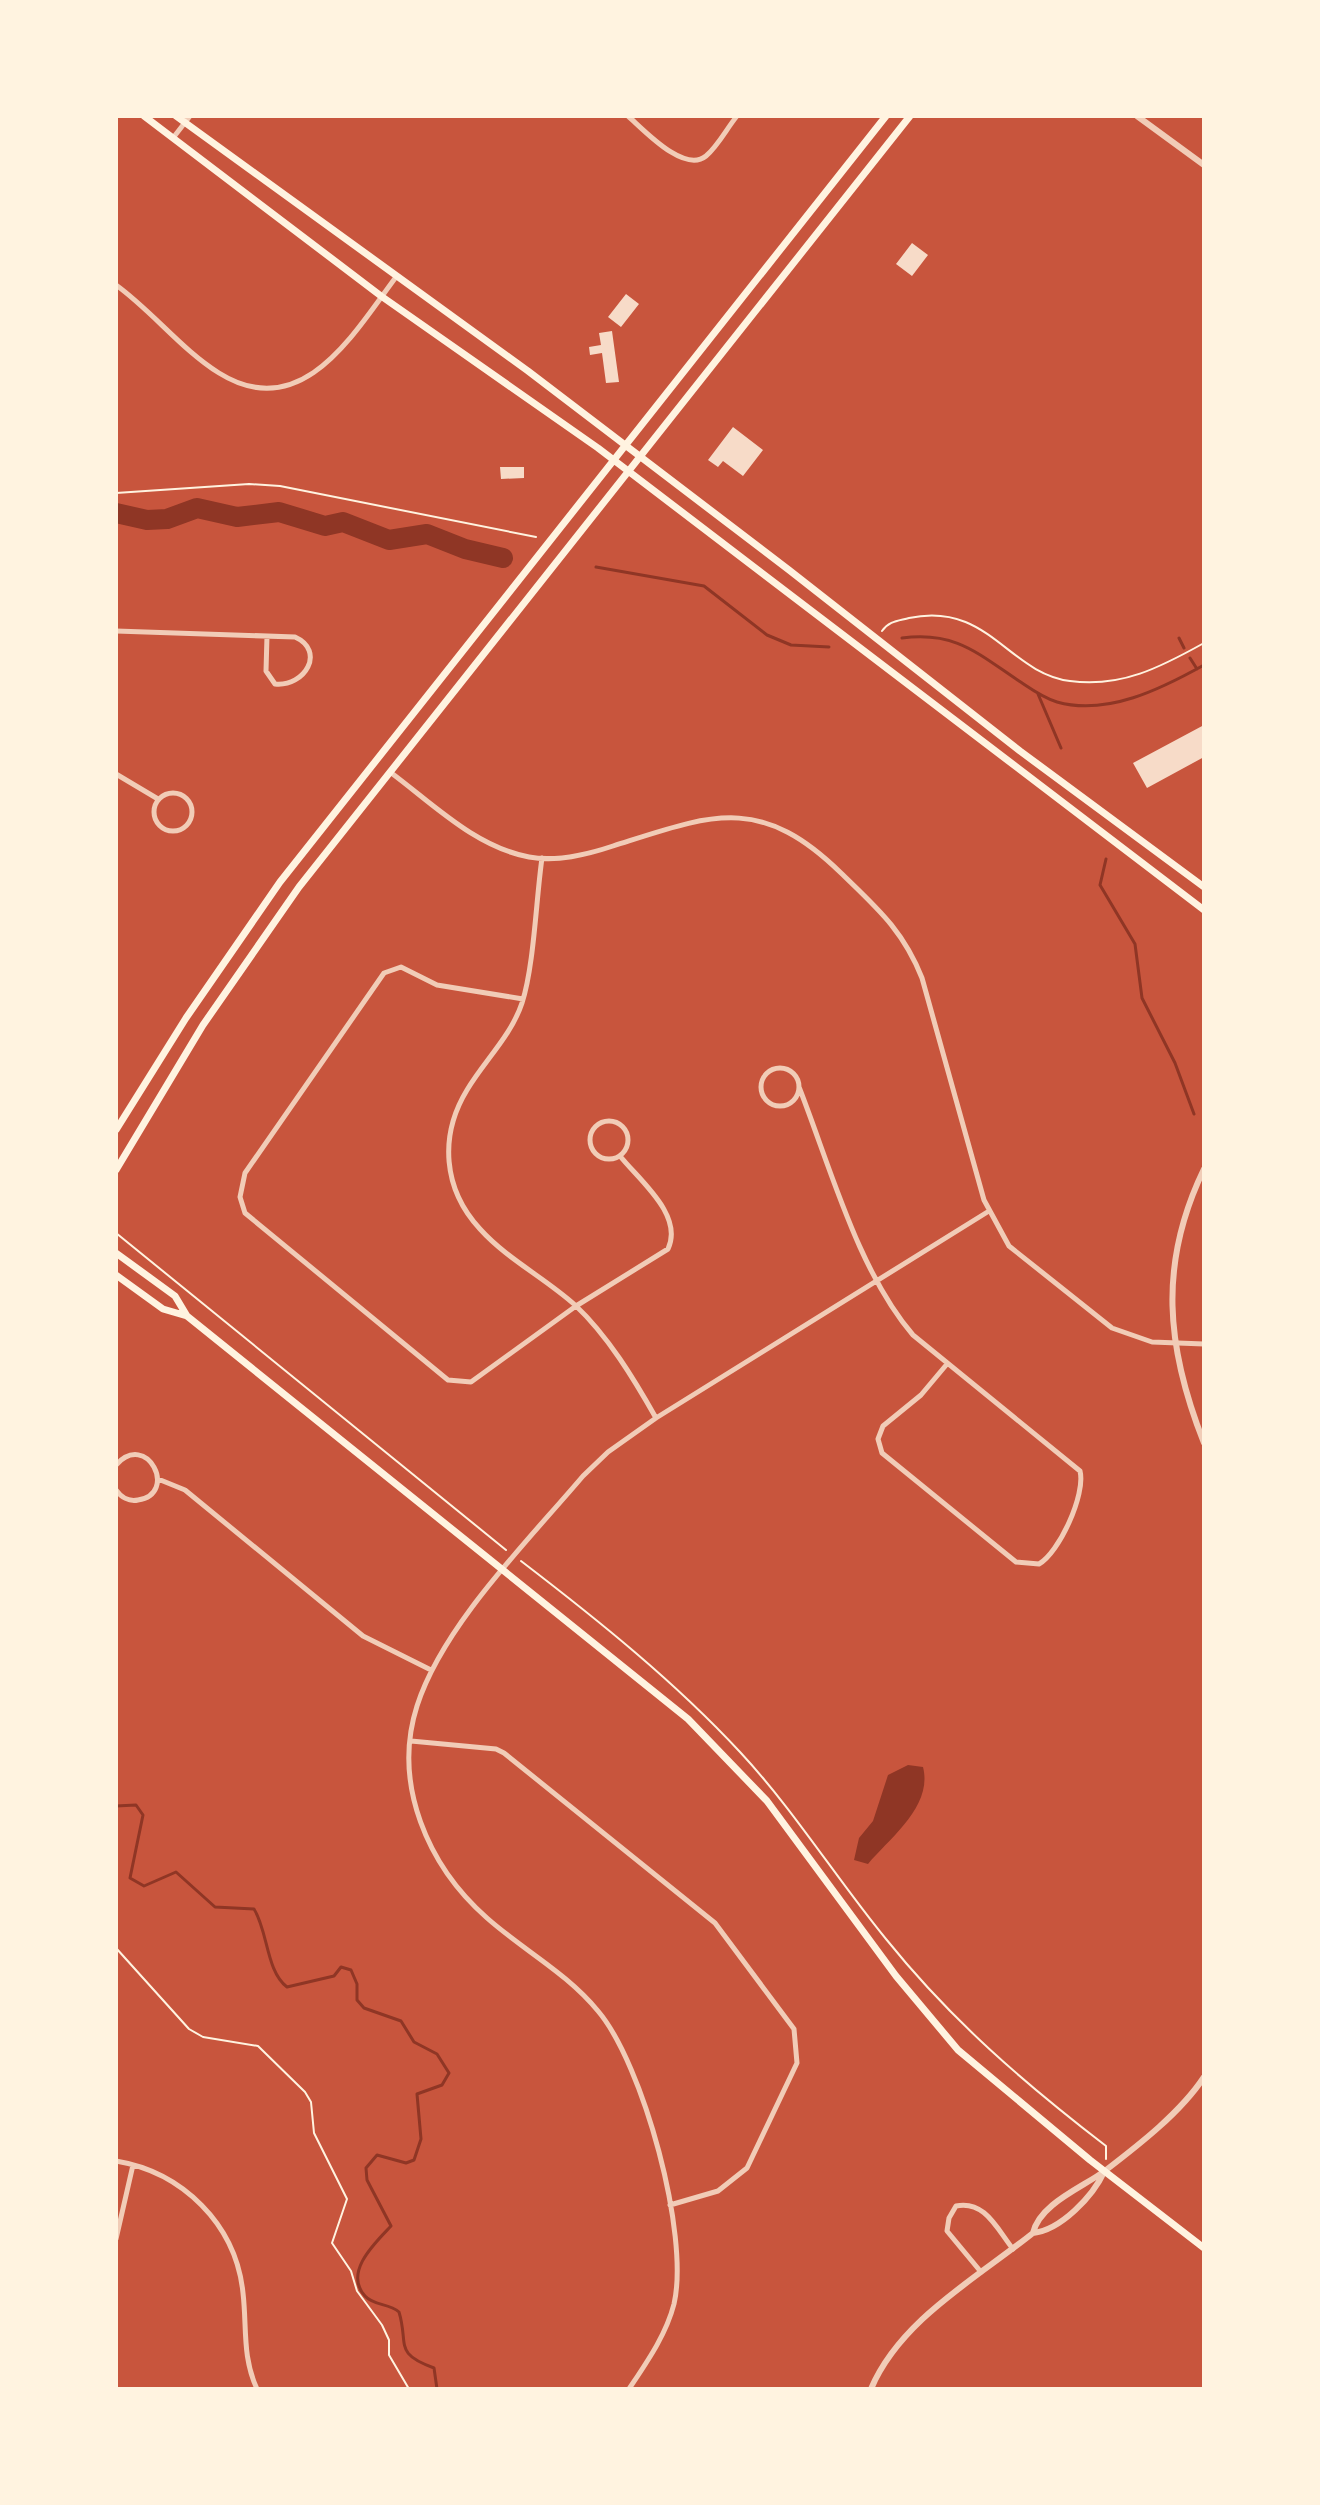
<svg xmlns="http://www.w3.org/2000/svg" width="1320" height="2505" font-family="'PT Sans',sans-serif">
  <rect width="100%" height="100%" fill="#c8553d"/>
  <path fill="#8f3625" d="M908,1765L923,1767C933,1806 891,1837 868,1864L854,1860L859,1838L873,1821L888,1775Z"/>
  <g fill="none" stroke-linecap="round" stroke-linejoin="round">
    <path stroke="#8f3625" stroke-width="3" d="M596,567L704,586L767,635L791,645L829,647
      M902,638C955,631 977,653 1019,681C1031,689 1043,698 1057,702C1107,716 1161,689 1204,665
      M1179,638L1184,648
      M1190,658L1197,669
      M1038,694L1061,748
      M1106,859L1100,885L1135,944L1142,998L1175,1063L1194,1114
      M116,1806L136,1805L143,1815L130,1878L144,1886L176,1872L215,1907L254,1909C268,1931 266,1971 287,1987L334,1976L341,1967L351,1970L357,1984V2000L364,2008L401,2021L414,2042L437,2054L449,2073L442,2085L417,2094L421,2139L414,2160L406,2163L377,2155L366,2168L367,2180L391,2226C376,2242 343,2272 365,2296C374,2306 389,2303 399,2312C409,2345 393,2353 434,2368L437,2389"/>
    <path stroke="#8f3625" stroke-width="20" d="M116,513L147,520L167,519L197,508L237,517L279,512L325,526L343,522L389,540L427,534L465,549L503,558"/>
  </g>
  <path fill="#f7dbc8" d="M912,243L928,255L912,276L896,264Z
    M626,294L639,304L621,327L608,317Z
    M612,331L619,382L606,383L602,353L590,355L589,347L601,345L599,333Z
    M733,427L763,450L743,476L723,461L718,467L708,460Z
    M500,467H524V478L501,479Z
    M1204,725V757L1147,788L1133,763Z"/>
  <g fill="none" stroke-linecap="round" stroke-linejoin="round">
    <path stroke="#fff3e0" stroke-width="2" d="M116,493L249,484L280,486L536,537
      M882,631C889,621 898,621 909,618C988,601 1008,673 1070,681C1121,688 1161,667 1204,643
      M116,1233L506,1550
      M521,1561C598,1620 674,1681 740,1752C794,1810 836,1878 886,1939C952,2021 1023,2082 1106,2146V2159
      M116,1948L189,2029L203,2037L258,2046L305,2092L311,2102L314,2133L347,2199L332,2243L351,2271L357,2291L382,2325L389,2340V2355L409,2389"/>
    <path stroke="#f1ccb7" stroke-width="5" d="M628,116C643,129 684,174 706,156C718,146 727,128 737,116
      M173,138L190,116
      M116,285C152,311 182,350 219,373C302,425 354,333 396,277
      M116,631L295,637C326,651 305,687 275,684L266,671L267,636
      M390,772C432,803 475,847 529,857C557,862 586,855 613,846C711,815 759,793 841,873C877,908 903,930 922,978L984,1200L1009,1246L1112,1328L1152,1342L1204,1344
      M116,774L158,799
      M154 812a19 19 0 1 1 38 0a19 19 0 1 1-38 0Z
      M542,858C536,900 534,966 522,1003C511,1036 485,1060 467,1090C439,1136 443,1189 480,1229C507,1259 545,1278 575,1305C608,1336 634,1379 656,1418
      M523,999L437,985L401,967L384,973L245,1173L240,1197L245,1213L448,1380L471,1382L576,1306L668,1249C684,1215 639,1180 620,1156
      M761 1087a19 19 0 1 1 38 0a19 19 0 1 1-38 0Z
      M799,1087C830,1166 858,1271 913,1335L1080,1471C1086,1494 1059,1553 1039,1564L1016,1562L882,1453L878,1439L883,1426L921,1395L947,1364
      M590 1140a19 19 0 1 1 38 0a19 19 0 1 1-38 0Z
      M116,1465C147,1430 179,1494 138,1500C129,1502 121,1497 116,1490
      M158,1479L185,1490L363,1636L431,1670
      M411,1741L496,1749L504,1753L715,1923L794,2029L797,2063L747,2168L718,2191L670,2205
      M116,2161C182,2172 236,2224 243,2293C247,2327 242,2357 257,2389
      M116,2239L133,2165
      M981,2272L947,2231L949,2218L956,2206C985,2200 997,2229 1013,2249
      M629,2389C647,2362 666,2335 674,2304C690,2235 643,2064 598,2011C567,1973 523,1950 487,1918C428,1866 392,1784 417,1706C443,1625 528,1541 583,1476L608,1452L656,1418L989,1211"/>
    <path stroke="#f1ccb7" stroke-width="6" d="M1137,116L1204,165
      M1204,1169C1158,1264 1166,1347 1204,1443
      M1033,2233C1040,2203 1084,2187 1106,2170C1140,2144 1181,2112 1204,2077
      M871,2389C900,2320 977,2278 1033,2233C1061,2230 1093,2196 1104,2172"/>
    <path stroke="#fff3e0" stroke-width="7" d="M144,116L381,296L598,448L1204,910
      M176,116L528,371L789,570L1020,751L1204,887
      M116,1130L186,1018L280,882L886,116
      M116,1170L203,1025L299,887L910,116
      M116,1253L175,1296L187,1316
      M116,1275L163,1309L187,1316L688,1719L767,1801L896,1976L958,2050L1090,2160L1204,2248"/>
  </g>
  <rect width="1320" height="2505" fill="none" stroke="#fff3e0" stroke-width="236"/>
</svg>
